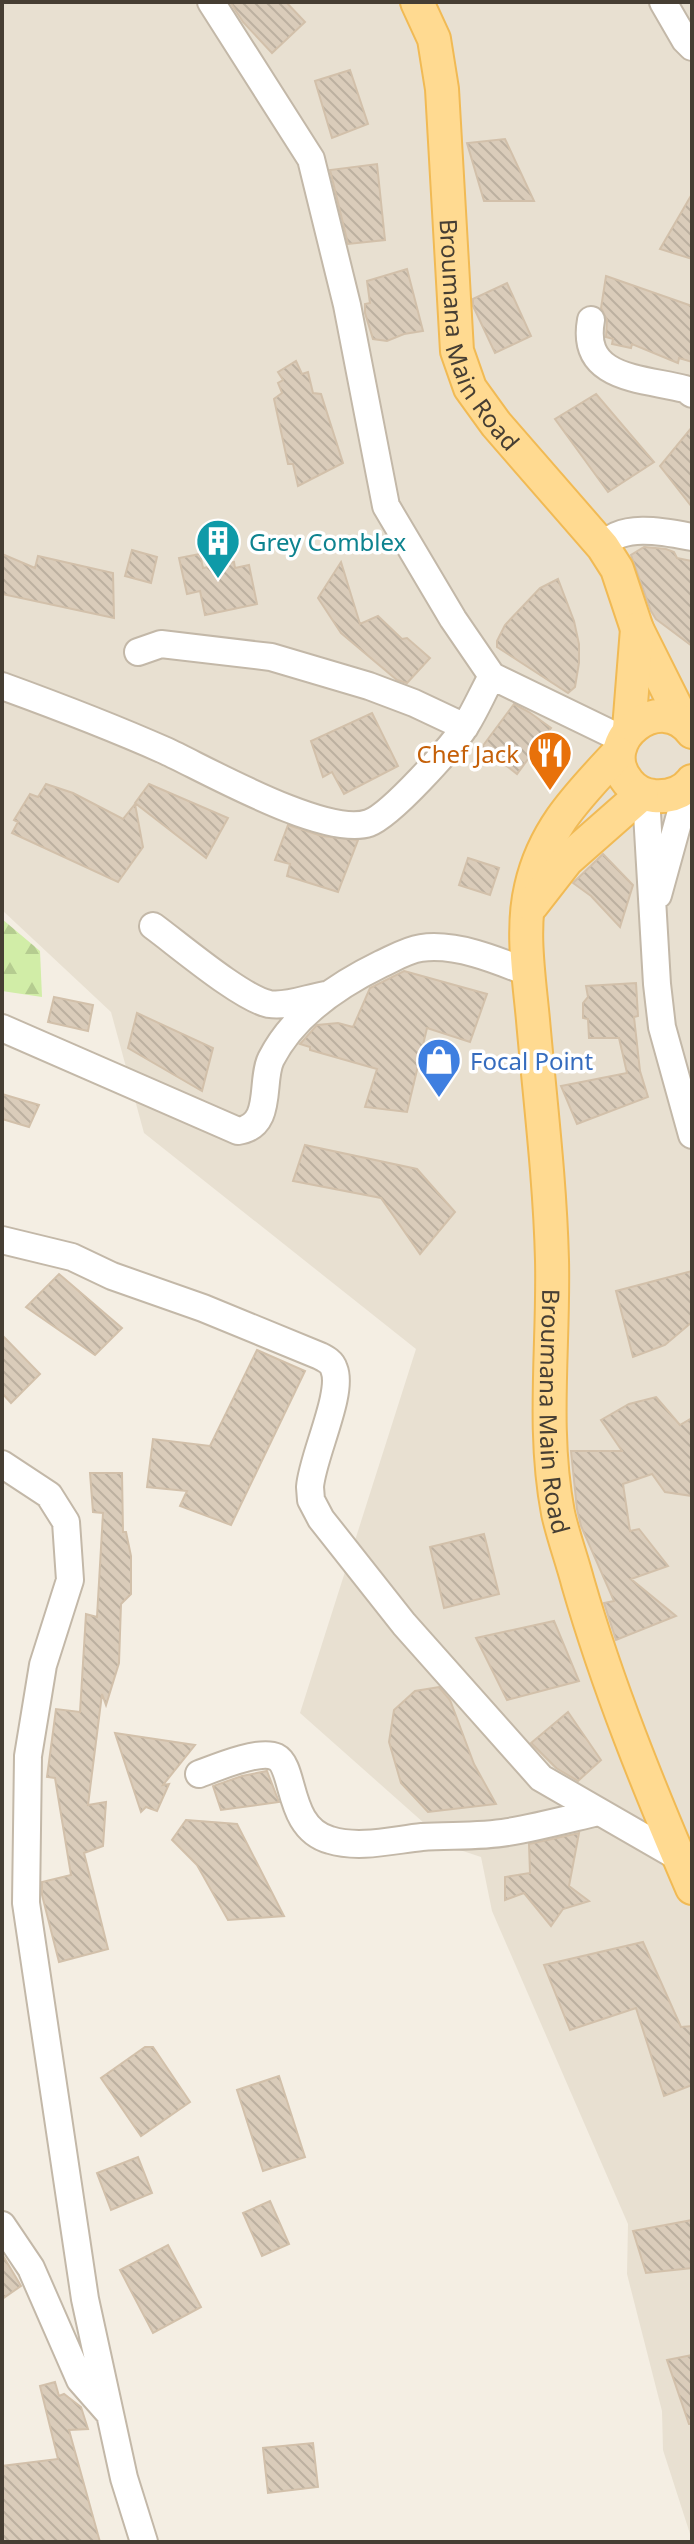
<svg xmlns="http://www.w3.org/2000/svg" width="694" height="2544" font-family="'Noto Sans',sans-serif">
  <defs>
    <pattern id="forest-firs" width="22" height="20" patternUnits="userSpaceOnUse" patternTransform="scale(2)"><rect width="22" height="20" fill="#d1eda7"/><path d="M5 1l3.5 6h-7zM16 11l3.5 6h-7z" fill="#b5cc90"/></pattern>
    <pattern id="building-back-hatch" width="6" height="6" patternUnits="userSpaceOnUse" patternTransform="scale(2)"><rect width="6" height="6" fill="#daccba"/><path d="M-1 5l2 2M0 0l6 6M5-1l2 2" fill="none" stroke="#bcb0a0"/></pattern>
  </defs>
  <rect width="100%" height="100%" fill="#f4eee3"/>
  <path fill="#e8e0d1" d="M2,2H692V2540L663,2450L662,2411L627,2274L628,2224L492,1911L481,1857L451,1847L300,1713L416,1349L144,1133L111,1012L2,910Z"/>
  <path fill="url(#forest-firs)" d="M2,919L40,951L42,997L2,991Z"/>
  <path fill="url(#building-back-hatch)" stroke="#d2c0aa" stroke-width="2" d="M230,2H286L305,22L272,53L243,22Z
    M350,70L368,124L332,138L315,81Z
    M505,139L534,201H484L467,143Z
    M377,164L385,240L348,244L330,170Z
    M692,194V259L660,249Z
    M407,269L423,331L404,334L387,341L373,339L365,313V304L370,303L367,281Z
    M606,276L692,306V362L679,358L678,363L632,344L631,348L612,344L613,339L606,337L607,320L601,308Z
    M507,283L531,336L495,353L473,306V299Z
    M296,361L302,374L308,372L313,393L321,394L343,463L298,486L293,464H288L274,399L282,393L278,383L283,380L278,372Z
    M596,394L654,462L608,492L555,419Z
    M692,427V507L660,466Z
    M644,547L666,549L674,552L677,558L692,561V646L656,619L651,611L631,555Z
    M132,550L157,557L151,583L125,576Z
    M2,554L35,568L38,556L113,573L114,618L2,594Z
    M200,554L203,568L234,562L235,568L249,565L257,604L205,615L200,591L187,594L179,558Z
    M341,562L360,624L378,616L402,639L407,638L430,658L407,683L397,680L341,633L318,598Z
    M558,579L574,621L579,644V663L575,687L568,693L497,647V641L505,625L540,588Z
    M514,704L529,712L551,728L517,774L482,747Z
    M372,713L398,766L344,794L332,772L323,777L311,741Z
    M46,784L73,793L123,819L135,804L143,847L118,882L12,833L18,822L14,820L30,794L38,797Z
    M149,784L228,818L206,858L135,803Z
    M288,825L322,836L358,840L338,892L287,876L290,864L275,860Z
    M603,854L633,885L620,927L591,896L573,883Z
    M468,858L499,868L490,895L459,885Z
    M404,971L487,994L470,1042L427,1028L407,1112L365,1107L377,1069L310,1050V1047L300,1044L317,1025L338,1023L353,1027L370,988Z
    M636,983L638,1016L634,1017L640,1071L648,1097L577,1124L561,1086L627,1073L619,1038H589L588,1019L583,1018V1003L588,997L586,986Z
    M54,997L93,1005L88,1031L48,1022Z
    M137,1013L213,1048L202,1091L128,1048Z
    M2,1094L39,1105L29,1127L2,1119Z
    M305,1145L417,1169L455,1212L420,1254L381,1198L293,1181Z
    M692,1271V1322L665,1345L633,1357L616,1291Z
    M59,1274L122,1328L95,1355L26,1307Z
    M2,1335L40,1374L11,1403L2,1393Z
    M257,1350L305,1371L231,1525L180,1506L187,1491L147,1487L153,1439L210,1446Z
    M656,1397L680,1425L692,1418V1496L665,1492L652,1474L623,1484L630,1531L639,1529L668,1566L631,1579L676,1616L616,1640L604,1603L614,1601L581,1526L577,1509L571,1451H622L601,1420L629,1404Z
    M90,1473H122L123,1532H126L131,1556V1594L121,1604L119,1663L106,1705L102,1694L88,1805L106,1802L103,1846L84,1853L108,1949L59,1962L42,1895V1882L71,1875L55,1778L47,1777L56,1709L80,1712L86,1614L97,1617L103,1513L93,1512Z
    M484,1534L499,1594L444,1608L430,1547Z
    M554,1621L579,1681L507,1700L476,1638Z
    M439,1687L450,1700L474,1764L496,1804L428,1812L401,1783L389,1742L394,1710L415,1691Z
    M568,1712L601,1760L578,1781L556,1768L531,1743Z
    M115,1733L195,1745L163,1785L169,1784L157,1811L146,1807L141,1812Z
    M267,1771L279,1802L221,1810L213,1786L242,1776Z
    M186,1820L237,1824L284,1916L228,1920L197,1865L172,1840Z
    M579,1833L569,1886L589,1901L563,1909L551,1926L524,1893L505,1900V1877L530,1873L529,1844Z
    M643,1942L681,2027L692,2026V2085L664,2096L636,2008L570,2030L544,1965Z
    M145,2047H153L190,2102L141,2136L101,2078Z
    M279,2076L305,2157L263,2171L237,2090Z
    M138,2157L152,2193L111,2210L97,2173Z
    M270,2201L289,2244L262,2256L243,2213Z
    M692,2220V2268L646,2273L633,2231Z
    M168,2245L201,2307L153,2333L120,2270Z
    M2,2254L21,2286L2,2299Z
    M692,2355V2424H689L667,2360Z
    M55,2382L59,2396L64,2394L81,2407L88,2429L69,2430L100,2542H2V2466L58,2459L40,2386Z
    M313,2443L318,2487L268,2493L263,2448Z"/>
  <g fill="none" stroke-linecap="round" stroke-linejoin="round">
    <g stroke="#c3b8a8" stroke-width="30">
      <path id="minor" d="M211,2L311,159L347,305L386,506L453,619L492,676L622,739
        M663,2L685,40L692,47
        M591,320C580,380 642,378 685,389L692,394
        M603,547C620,522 666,532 692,537
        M138,652L161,644L271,657L369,686L414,703L465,727
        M2,686C57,706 112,727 166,751C207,770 326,838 369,823C391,815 453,746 466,725C476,709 483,692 492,676
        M646,796L657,984L662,1027L692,1135
        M658,895L688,786
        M153,926C179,945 241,998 269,1004C287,1007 307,998 325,995
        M2,1028L238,1131C274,1126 260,1081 271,1059C294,1014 338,985 381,964C394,958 407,950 421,948C456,943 497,960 529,973
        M2,1240L72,1257L112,1276L203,1308L320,1356C326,1359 332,1362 334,1369C344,1393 312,1457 310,1487L311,1500L321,1519L404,1624L541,1778L685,1861
        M2,1464L49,1495L66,1522L70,1580L43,1665L28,1756L26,1903L85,2299L124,2478L144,2542
        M199,1774C215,1768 260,1749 276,1757C296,1767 286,1828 330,1840C359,1849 393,1840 422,1837C450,1835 480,1837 508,1832C538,1827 568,1819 598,1812
        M2,2225L31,2268L80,2380L109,2413"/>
    </g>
    <g stroke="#f1ba54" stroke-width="36">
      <g id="major">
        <path id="s1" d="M417,2L434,39L442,89L457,351L470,388L496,424L603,547L617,569L637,629L684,723"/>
        <path d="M629,729L637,629"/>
        <path d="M692,732C661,689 594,741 628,782C635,791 643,795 654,796C669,797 683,793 692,781"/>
        <path id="s2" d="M618,753C579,795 544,829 531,887C521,929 529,977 533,1020C540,1100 550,1180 552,1260C554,1345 542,1429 558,1513C563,1536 572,1560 578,1583C608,1687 649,1788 692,1888"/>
        <path d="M532,905L567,860L642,794"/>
      </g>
    </g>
    <use href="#minor" stroke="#fff" stroke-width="26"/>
    <use href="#major" stroke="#ffda91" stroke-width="32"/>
  </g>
  <defs>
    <g id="building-pin" transform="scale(2.3)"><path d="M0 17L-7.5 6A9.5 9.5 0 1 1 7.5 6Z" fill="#0f9aa8" stroke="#fff"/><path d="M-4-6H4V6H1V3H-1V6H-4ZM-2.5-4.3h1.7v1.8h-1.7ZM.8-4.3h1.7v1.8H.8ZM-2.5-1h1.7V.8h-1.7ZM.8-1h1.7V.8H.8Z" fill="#fff"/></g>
    <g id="restaurant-pin" transform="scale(2.3)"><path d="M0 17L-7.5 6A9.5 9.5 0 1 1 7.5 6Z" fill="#e8710a" stroke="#fff"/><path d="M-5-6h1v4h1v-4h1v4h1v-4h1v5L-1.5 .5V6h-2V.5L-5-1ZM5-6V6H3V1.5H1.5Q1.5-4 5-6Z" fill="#fff"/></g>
    <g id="shop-pin" transform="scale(2.3)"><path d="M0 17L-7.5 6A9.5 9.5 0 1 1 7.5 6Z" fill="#3f7fe0" stroke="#fff"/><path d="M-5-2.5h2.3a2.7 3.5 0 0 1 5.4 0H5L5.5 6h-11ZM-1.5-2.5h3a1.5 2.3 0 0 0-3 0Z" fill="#fff"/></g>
  </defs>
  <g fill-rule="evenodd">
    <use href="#building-pin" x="218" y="541"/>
    <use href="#restaurant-pin" x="550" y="753"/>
    <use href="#shop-pin" x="439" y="1060"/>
  </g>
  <g text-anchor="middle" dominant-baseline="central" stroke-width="7" stroke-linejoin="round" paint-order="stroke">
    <g font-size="24" fill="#463e33" stroke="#fff">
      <text stroke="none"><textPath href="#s1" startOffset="344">Broumana Main Road</textPath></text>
      <text stroke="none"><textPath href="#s2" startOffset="688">Broumana Main Road</textPath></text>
    </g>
    <g font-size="24" fill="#0d838f" stroke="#fff" text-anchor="start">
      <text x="249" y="541">Grey Comblex</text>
    </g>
    <g font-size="24" fill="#c56008" stroke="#fff" text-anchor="end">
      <text x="519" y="753">Chef Jack</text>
    </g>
    <g font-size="24" fill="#366cbe" stroke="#fff" text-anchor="start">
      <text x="470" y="1060">Focal Point</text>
    </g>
  </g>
  <rect width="694" height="2544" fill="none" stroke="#463e33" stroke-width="8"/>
</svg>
